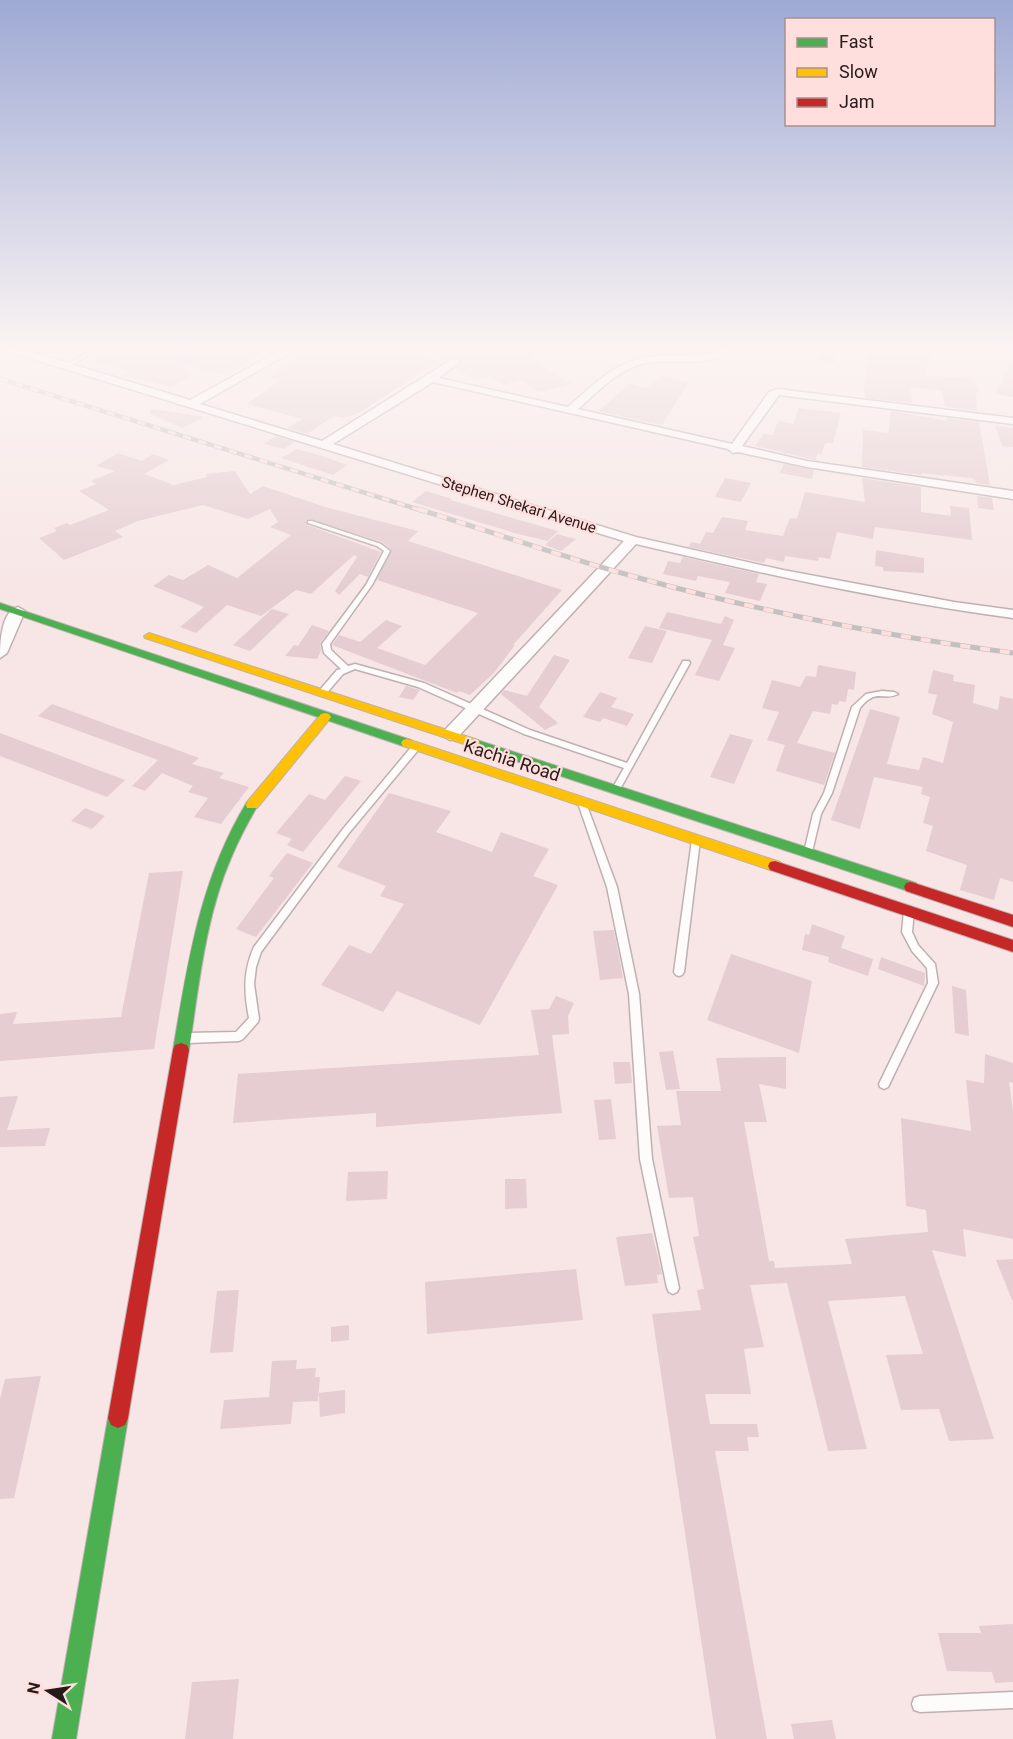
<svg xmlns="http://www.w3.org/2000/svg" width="1013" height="1739" font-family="Roboto,sans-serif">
  <rect width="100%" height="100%" fill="#f7e6e5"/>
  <path fill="#e5cdd1" d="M122,346H270L227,376L180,363L192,375L172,387L122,375L130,371L93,361Z
    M303,346L335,349V346H381L438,361L361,412L343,418L334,416L307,434L288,428L303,419L247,404L280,380L269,377L302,356L292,354Z
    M461,346H544L530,358L572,384L539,392L521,380L503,385L489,376L475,380L456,367L460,359L455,356L446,361L442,358Z
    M870,346H933L925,376L974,378L981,393L976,392L977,411L945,407L942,391L911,387L912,403L866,398L864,390Z
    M818,349L833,350L835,363L820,362Z
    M1013,362V397L994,394Z
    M663,376L689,382L662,425L598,411L630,384L646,388Z
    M798,408L841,413L833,443H825L822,454H817L816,460L755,446L764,434L773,435L778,421L794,424Z
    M151,409L204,417L182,428L150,413Z
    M891,411L947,421L946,418L979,422L990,485L976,483L975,480L971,478L921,473V475L862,467L863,430L888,433Z
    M995,426L1013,428V447L1002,446Z
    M276,436L295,442L284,449L264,444Z
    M297,449L322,456L347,465L333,475L281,458Z
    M118,453L142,461L153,454L169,460L144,474L174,485L207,477L206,474L235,471L250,494L263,486L325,507L418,531L408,541L562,590L513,645H515L494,673L470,695L459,691L457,693L332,645L339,635L360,642L386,620L402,626L377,648L425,665L478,613L377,580L391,549L382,542L308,519L307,525L381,552L368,577L360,574L339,595L335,591L357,557L354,555L311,594L296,590L261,616L227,605L196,633L180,627L204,607L153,586L169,575L183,580L208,565L237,578L291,535L270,527L278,522L270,509L248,519L203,505L138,521L115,531L123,537L64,560L39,538L57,531L54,528L67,523L70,525L109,510L79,491L96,484L91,481L115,471L96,466Z
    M784,464L814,470L812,479L780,473Z
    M725,478L751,483L741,502L715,497Z
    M862,478L921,487V512L951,516L950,506L969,508L972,540L875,527L873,539L837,532L830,559L819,557L818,561L785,556L784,562L766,558L764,563L689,547L691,542L700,544L706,532L713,533L722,517L748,521L745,530L783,536L790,518L797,519L805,492L865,502Z
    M426,491L452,499L450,500L558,531L548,541L518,534L412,502Z
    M977,496L992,498L994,510L978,508Z
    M557,534L576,539L561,551L545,545Z
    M876,550L924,558V573L883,571V567L875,566Z
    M683,557L759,574L756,582L767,584L760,601L725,593L730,582L698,576L696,581L663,574L668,561L680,563Z
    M272,609L289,614L250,651L233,645Z
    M667,612L721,624L725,616L734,620L723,645L735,648L719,681L695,675L712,640L659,628Z
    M312,625L329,631L320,643L321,651L317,659L285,656L294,645L298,646Z
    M645,626L667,631L652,663L628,658Z
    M554,655L570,660L539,707L558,723L545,730L501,694L504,690L527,696Z
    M818,665L856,672L854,690L848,689L846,702L839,701L838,705L832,704L830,714L813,711L797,743L835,753L824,785L776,771L785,745L767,740L779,712L762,708L772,680L800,687L806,676L816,677Z
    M933,670L954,675L953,681L975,685L973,703L998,710L1000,696L1013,699V882L1000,878L994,900L960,890L967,865L926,851L933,826L923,823L930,797L921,794L923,787L874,777L860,829L831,820L870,709L900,717L887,764L919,770L923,757L943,763L953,722L932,714L937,695L928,693Z
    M406,686L420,690L413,700L399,697Z
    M600,692L617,698L611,707L634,714L627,726L603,718L600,722L583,717Z
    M52,704L199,758L192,764L224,773L219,778L249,787L221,824L194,817L208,798L188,792L193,786L162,773L145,791L132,786L158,760L38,716Z
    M0,733L125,780L107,797L0,756Z
    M730,734L753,740L734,784L710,777Z
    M345,776L361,781L303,852L287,845L292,839L276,833L309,794L325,800Z
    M389,793L451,811L436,832L492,852L501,832L549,849L533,876L558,885L480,1025L397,991L383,1012L321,985L349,945L371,954L404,904L380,896L386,886L337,867Z
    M85,808L105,816L92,829L71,821Z
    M287,853L313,863L256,937L236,929L274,878L269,876Z
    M183,871L154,1049L0,1061V1014L17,1012L13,1024L121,1017L149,873Z
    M812,924L845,936L841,948L873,959L868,976L828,962L829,957L802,950L805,934L809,935Z
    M614,930L623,978L600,980L593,931Z
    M731,954L812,981L799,1053L707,1020Z
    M881,957L925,973L924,986L878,969Z
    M952,986L966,990L969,1036L955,1033Z
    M556,996L574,1003L568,1016L569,1034L552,1035L562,1113L376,1127V1113L233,1123L238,1074L539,1055L531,1010L549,1009Z
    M673,1051L680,1089L666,1090L659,1052Z
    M985,1054L1013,1063V1083L1009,1082L1013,1111V1239L963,1229L966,1257L932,1250L994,1439L949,1441L939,1409L901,1410L886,1355L923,1354L905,1296L828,1301L867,1449L828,1451L787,1283L750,1285L764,1347L744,1349L751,1394H705L710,1424H757L759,1437H747L749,1451H715L767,1739H716L652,1314L701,1310L697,1290L704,1289L693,1237L699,1236L693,1197L669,1198L657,1126L681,1125L676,1091H721L716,1058L786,1057V1089L759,1084L767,1122H744L769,1261H774L775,1268L852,1264L845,1239L928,1232L926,1210L906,1206L901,1118L971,1131L966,1080L984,1083Z
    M613,1062H630L632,1083L615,1084Z
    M18,1096L7,1130L50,1128L45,1146L0,1147V1097Z
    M611,1099L616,1139L599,1140L594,1100Z
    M388,1171L387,1199L346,1201L348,1172Z
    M505,1179H526L527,1208L505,1209Z
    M652,1233L662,1274L657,1275L658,1283L625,1286L616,1237Z
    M1013,1259V1300H1012L996,1260Z
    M576,1269L583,1320L427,1334L425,1282Z
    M239,1290L233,1352L210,1353L217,1291Z
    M349,1325V1340L331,1342V1327Z
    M297,1360L296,1369L316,1368L315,1377H320L318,1401L293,1402L291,1424L220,1429L224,1400L269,1397L272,1361Z
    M41,1376L14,1498L0,1499V1399L5,1379Z
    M345,1390V1413L320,1417L319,1393Z
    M1013,1624V1682L995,1683L992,1672L947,1671L938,1633H981L979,1626Z
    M239,1679L233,1739H185L192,1682Z
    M832,1720L836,1739H794L791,1724Z"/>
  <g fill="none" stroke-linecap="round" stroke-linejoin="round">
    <g stroke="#beb1b1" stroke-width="3">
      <path id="lane" d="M102,346H108L69,366L64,365Z
        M308,521H312L381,544L390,551L372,585L330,644L331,650L348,666L355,664L424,683L530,730L627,763L682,663L683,661H689L690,663L619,791L616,792L612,789L624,768L524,734L418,687L355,669L343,674L325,695H319V691L337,670L341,669L324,653L322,644L366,585L384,551L377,546L308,523Z
        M882,691L894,692L898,694C883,702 877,687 860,708L832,793L821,814L812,852L808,855L805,854L804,852L813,814L824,793L852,707L866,694Z
        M416,744L419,745L420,747L419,749L349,833L261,952L256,967L254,984L259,1019L258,1022L243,1039L239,1041L188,1043L184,1041L183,1038L184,1035L188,1033L236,1032L249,1018C244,993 243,971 254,947L343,829L413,745Z
        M582,800L586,803L617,887L639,994L652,1159L679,1288L677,1292L673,1294L669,1292L667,1288L640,1159L629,994L607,887L578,803Z
        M696,837L700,840L684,972L682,975L679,976L676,975L674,972L692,840Z
        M909,907L912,908L914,911L912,932L918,945L935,964L938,983L888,1087L884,1089L880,1087L879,1084L928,983L927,968L912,951L902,932L904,911L906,908Z
        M1013,1692V1708L920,1712L914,1710L912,1704L914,1698L920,1696Z"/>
    </g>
    <g stroke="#beb1b1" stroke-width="3">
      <path id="street" d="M0,346H11L190,400L289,346H301L200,404L322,441L454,358L459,361L458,363L439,378L568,407C592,386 615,361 649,357C666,354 683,357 700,355C713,354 722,346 735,346C710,372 672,356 642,364C617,370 597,393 578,409L732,444L769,392L778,389L1013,418V424L779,395L742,446L807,461L1013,491V499L807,467L738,452L733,453L728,449L433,382L333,444L636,537L783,570L954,602L1013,610V618C886,601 761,573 636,544L456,739L450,740L442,735L444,731L624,541L0,349Z
        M18,607L25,611L7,653L0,658C0,643 1,611 18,607Z"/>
    </g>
    <g stroke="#beb1b1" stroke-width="2">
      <path id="fast" d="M0,603L411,740L413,743L411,746H403L0,609Z
        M474,739L916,883L918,887L916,891L911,892L470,746L468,743L470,740Z
        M252,800L258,805C248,822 239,839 231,858C205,918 199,986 189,1050L187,1055L181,1057L175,1055L173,1050C188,962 200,879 247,802Z
        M118,1408L125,1411L128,1418L76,1739H52L108,1418L111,1411Z"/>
    </g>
    <g stroke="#beb1b1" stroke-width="2">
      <path id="slow" d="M149,633L478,740L480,743L478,746H470L145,638L144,636Z
        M325,713L329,714L331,717L329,720L257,808H247L246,805L247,802L321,714Z
        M407,739L780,862L782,866L780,870H770L403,746L401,743L403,740Z"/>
    </g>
    <g stroke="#beb1b1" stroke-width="2">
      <path id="jam" d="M775,861L1013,940V952L770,870L768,866L770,862Z
        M911,882L1013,915V927L906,891L904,887L906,883Z
        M181,1043L187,1045L189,1050L128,1418L125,1425L118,1428L111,1425L108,1418L173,1050L175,1045Z"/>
    </g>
    <use href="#lane" fill="#fefbfb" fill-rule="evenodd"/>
    <use href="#street" fill="#fefbfb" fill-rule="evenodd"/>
    <use href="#fast" fill="#4caf50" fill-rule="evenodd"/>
    <use href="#slow" fill="#ffc107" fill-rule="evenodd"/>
    <use href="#jam" fill="#c62828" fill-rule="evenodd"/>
    <g stroke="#c5c0c0" stroke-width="4.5">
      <path id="rail-far1" d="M0,379L423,511"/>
    </g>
    <g stroke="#c5c0c0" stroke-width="5">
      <path id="rail" d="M418,509C492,532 565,558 639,578C762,612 887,636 1013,653"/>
    </g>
    <use href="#rail-far1" stroke="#ffdfdd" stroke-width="3" stroke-dasharray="8" stroke-linecap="butt"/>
    <use href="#rail" stroke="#ffdfdd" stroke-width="4" stroke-dasharray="10" stroke-linecap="butt"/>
  </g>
  <linearGradient id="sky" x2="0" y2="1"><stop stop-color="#9ea9d4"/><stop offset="0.59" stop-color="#fbf4f3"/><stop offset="1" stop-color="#fbf4f3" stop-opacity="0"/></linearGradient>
  <rect width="1013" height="590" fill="url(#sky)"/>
  <g text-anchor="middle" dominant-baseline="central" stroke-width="4.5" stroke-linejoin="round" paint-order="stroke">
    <g font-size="15" fill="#261b1a" stroke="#ffdfdd">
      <text transform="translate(519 505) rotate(17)">Stephen Shekari Avenue</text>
    </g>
    <g font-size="18" fill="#261b1a" stroke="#ffdfdd">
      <text transform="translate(512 760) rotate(18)">Kachia Road</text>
    </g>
  </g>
  <rect x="785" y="18" width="210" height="108" fill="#ffdfdd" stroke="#a8918f" stroke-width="1.5"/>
  <rect x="797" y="38" width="30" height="9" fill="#4caf50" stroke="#a8918f" stroke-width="1.5"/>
  <text x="839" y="48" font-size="18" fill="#261b1a">Fast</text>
  <rect x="797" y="68" width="30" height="9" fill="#ffc107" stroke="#a8918f" stroke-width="1.5"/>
  <text x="839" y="78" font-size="18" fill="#261b1a">Slow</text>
  <rect x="797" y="98" width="30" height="9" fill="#c62828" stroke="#a8918f" stroke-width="1.5"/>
  <text x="839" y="108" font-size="18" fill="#261b1a">Jam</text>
  <g transform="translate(48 1691) rotate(282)" stroke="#ffdfdd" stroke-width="4.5" paint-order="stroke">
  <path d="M0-4.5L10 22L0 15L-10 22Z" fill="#261b1a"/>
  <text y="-9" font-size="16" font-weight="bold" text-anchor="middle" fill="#261b1a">N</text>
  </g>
</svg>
